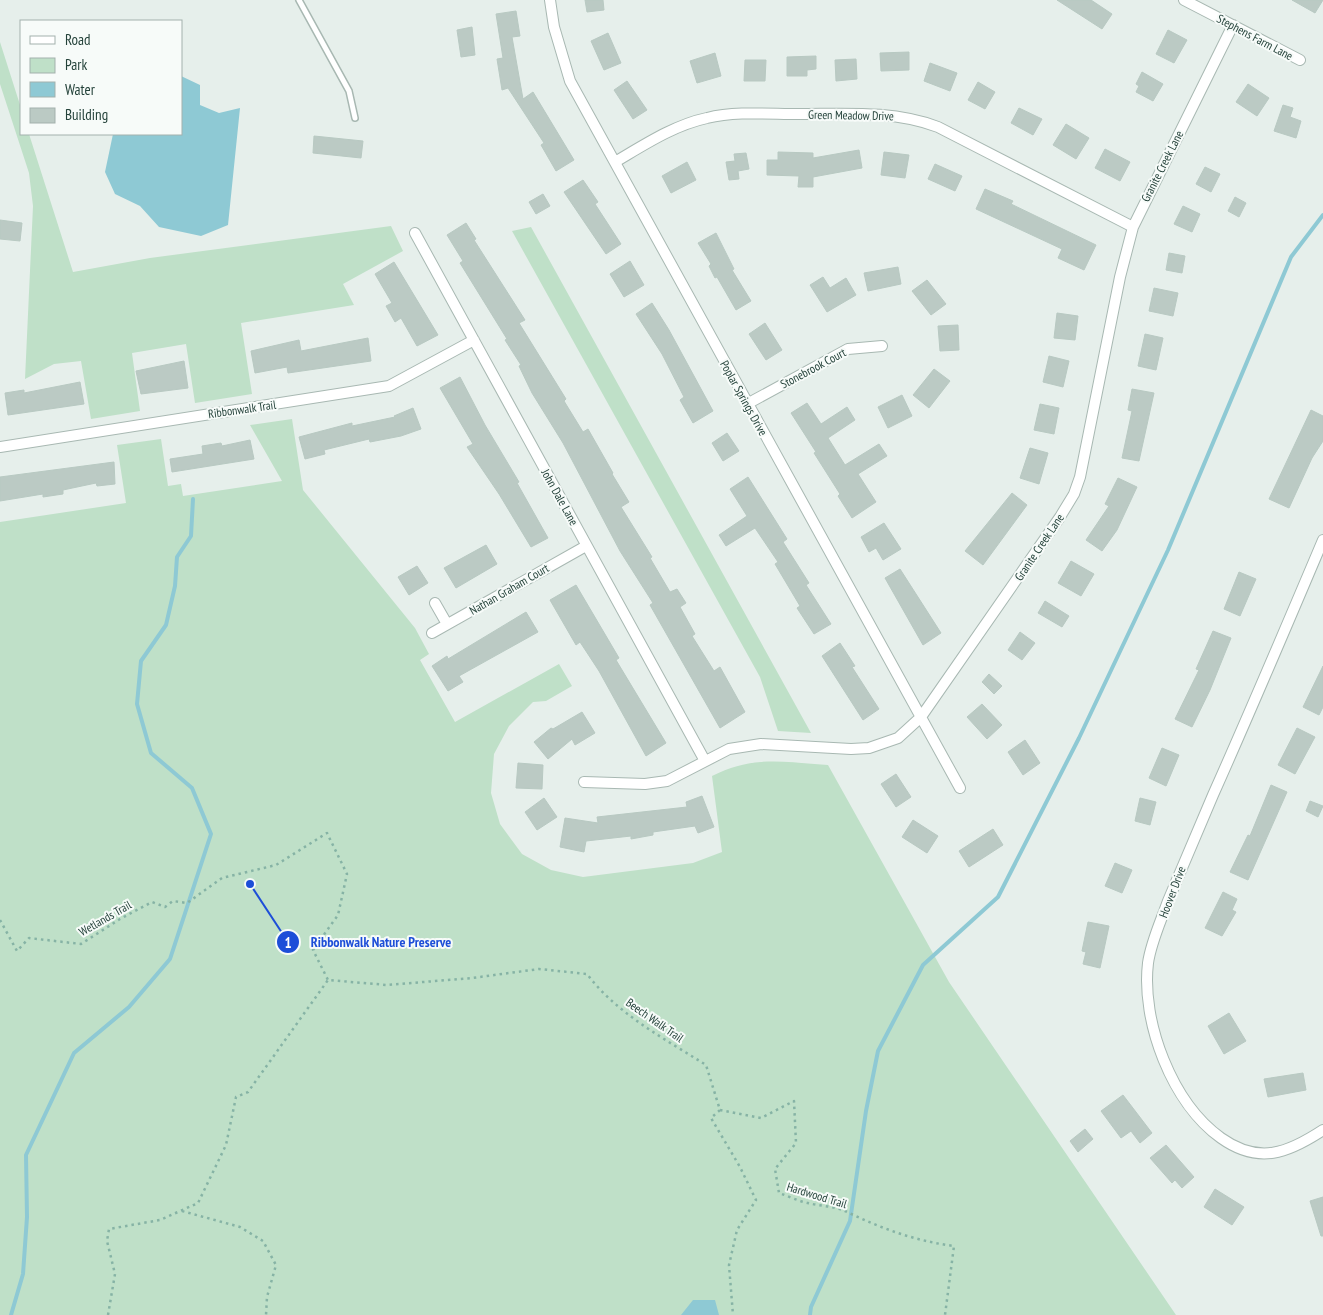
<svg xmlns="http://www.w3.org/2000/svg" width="1323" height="1315" font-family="'PT Sans Narrow',sans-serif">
  <rect width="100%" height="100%" fill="#e6efeb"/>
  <path fill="#bfe0c8" d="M0,42L21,108V134H29L73,272L150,258L391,226L403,251L343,284L354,305L241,323L252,394L195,403L186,344L132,353L140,411L91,419L81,361L54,364L25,379L33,206L29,173L0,84Z
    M531,227L811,733L778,731L760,677L512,231Z
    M292,419L303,490L415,628L429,654L420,660L455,722L559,664L572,686L546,701L533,702L509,726L494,754L491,793L500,824L522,854L551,870L583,877L693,863L722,852L712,776C754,755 783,762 828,765L949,982L1176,1315H0V522L126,503L117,445L161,439L168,486L181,484L183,496L282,481L250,425Z"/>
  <path fill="#8ec9d4" d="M181,76L200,85V105L219,113L240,108L228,225L201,236L159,227L140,206L115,194L105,172L113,134H181Z
    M693,1300H715L719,1315H681Z"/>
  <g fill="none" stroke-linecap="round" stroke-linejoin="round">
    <path stroke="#8ec9d4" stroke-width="4" d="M11,1315L23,1274L27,1217L26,1155L74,1053L129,1007L170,959L211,834L192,788L151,753L137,704L141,661L166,625L175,586L177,557L191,536L193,499
      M810,1315L811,1307L850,1221L866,1111L878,1051L923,965L998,897L1079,738L1168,550L1291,257L1323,215"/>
  </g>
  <path fill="#bbcac4" stroke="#b8c9c2" d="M585,0H603L604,10L587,12Z
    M1057,0H1091L1112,14L1102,29Z
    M1292,0H1323L1315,13Z
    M516,11L520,36L512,37L523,99L533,92L574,160L556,171L541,145L544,143L508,88L502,90L497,59L503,58L496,14Z
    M472,27L475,55L461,57L457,30Z
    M1168,30L1187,40L1174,63L1156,54Z
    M608,33L621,63L604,70L591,41Z
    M909,52V70L881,71L880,53Z
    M715,53L721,76L697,83L690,61Z
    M816,56V69L807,70V76H787V57Z
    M856,59L857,79L836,81L835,60Z
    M745,60H766L765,81H744Z
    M930,63L957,73L950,91L924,81Z
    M1142,72L1163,84L1153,101L1136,92L1139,86L1136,84Z
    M627,81L647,110L633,119L614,90Z
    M978,82L995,92L985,109L968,100Z
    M1248,84L1269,98L1257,116L1236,102Z
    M1283,105L1293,108L1290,117L1301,121L1296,138L1274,131Z
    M1019,108L1042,119L1033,135L1011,123Z
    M1066,124L1089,138L1076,159L1053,145Z
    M314,136L363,141L361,158L313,153Z
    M1105,149L1130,162L1120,181L1095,168Z
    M859,150L862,168L813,177V187H798L799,176L767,175V160H778V152L813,153V158Z
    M884,152L909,155L905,178L881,175Z
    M746,153L749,169L738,171L739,179L729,180L726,162L735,161L734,154Z
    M687,162L696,180L671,193L662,176Z
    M935,164L962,176L955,191L928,179Z
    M1205,167L1220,174L1211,192L1196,184Z
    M583,180L598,202L595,204L621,244L606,254L564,192Z
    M985,189L1013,201L1011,204L1096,245L1084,270L1058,258L1062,249L976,209Z
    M543,194L550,206L536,214L529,202Z
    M1235,197L1246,203L1239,217L1228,211Z
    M1183,206L1200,214L1192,232L1174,224Z
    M0,220L22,223L20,241L0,239Z
    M466,223L476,239L474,240L525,320L519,323L566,399L564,401L583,432L588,429L613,473L612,474L629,502L621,507L652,557L650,558L670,592L677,589L686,603L680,607L695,634L692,636L714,671L720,667L745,712L720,728L650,605L653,603L620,551L563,443L532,393L519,366L521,365L505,340L507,339L460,263L463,261L447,235Z
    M716,233L734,269L732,270L751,301L736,310L717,277L715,278L709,266L711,264L698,243Z
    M1169,253L1185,256L1182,273L1166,270Z
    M630,261L644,285L624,297L610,274Z
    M394,262L438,335L417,346L401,318L395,322L386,306L392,303L375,274Z
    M898,267L901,284L868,291L864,273Z
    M823,277L830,288L846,278L856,295L827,312L810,285Z
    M927,280L946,304L931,315L912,291Z
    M1154,288L1178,293L1173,316L1149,311Z
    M652,303L669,330L713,411L693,423L680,400L684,397L662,354L636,314Z
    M1057,313L1078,316L1075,340L1054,338Z
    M765,323L782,350L766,360L749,334Z
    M958,325L959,350L940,351L938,326Z
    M1145,334L1163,338L1156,370L1138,366Z
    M368,338L371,361L288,373L287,367L255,373L251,351L299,340L301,351Z
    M1049,356L1069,361L1063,387L1043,382Z
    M184,361L188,388L141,394L136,371Z
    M934,369L950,381L929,408L913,395Z
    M460,377L485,425L519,482L517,483L548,538L531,547L499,494L467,447L473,444L440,388Z
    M80,382L84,404L8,415L5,393L24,390V393Z
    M1132,389L1154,393L1139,461L1122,458L1132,411L1128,410Z
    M902,395L912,416L888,428L878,407Z
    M807,403L821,424L847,407L855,420L828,438L845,465L879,444L887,456L858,474L876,502L852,518L838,496L840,494L814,453L816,452L791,413Z
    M1040,404L1059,408L1054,434L1034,430Z
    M413,408L421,429L401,436L370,442L369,439L324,450L325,454L305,459L299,437L352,423V426L395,417L394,416Z
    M1311,410L1323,416V441L1312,458L1289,508L1269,499Z
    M727,433L739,451L723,461L712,443Z
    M250,440L254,459L172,472L170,459L203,454L202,446L221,443L222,446Z
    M1030,448L1048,453L1039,484L1020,478Z
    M114,462L115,484L97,486L96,483L63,490V494L43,497V494L0,501V477Z
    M748,477L787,539L783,542L809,583L806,585L831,624L814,634L797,608L800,606L775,564L778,562L755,528L726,546L719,535L747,516L730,489Z
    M1118,478L1137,487L1117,530L1102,551L1086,540L1109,506L1105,504Z
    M1012,493L1027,505L983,565L965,551Z
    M884,523L901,549L883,560L876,548L869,552L861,537Z
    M486,545L497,564L456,588L444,568Z
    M1071,561L1094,574L1081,596L1058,583Z
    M417,566L428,583L409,595L398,577Z
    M900,569L941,633L923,645L885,578Z
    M1239,572L1256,579L1240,616L1224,609Z
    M576,585L619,658L616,660L666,743L646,756L599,671L580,642L576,645L550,600Z
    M1045,601L1069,616L1062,627L1038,613Z
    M526,612L538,632L459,676L463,682L448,691L432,666L447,656L448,659Z
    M1213,631L1231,638L1210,690L1192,727L1175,719L1199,670L1196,669Z
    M1020,632L1035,643L1022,660L1008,650Z
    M840,643L855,666L852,667L879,709L863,720L822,656Z
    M1323,666V707L1319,715L1303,707Z
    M989,674L1002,686L994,694L982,682Z
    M982,704L1002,725L987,739L967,717Z
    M582,712L595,733L575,745L572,739L548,759L534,742L551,728L553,729Z
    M1297,728L1315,737L1295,774L1278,765Z
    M1025,740L1040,763L1023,775L1008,752Z
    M1162,748L1179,755L1166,786L1149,778Z
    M518,763L543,765L542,789L516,788Z
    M896,774L911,797L896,807L881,784Z
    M1271,785L1287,792L1248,880L1230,872L1248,835L1250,836Z
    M702,796L714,827L698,833L695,826L653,832V835L631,839V836L586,841L584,852L560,847L565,818L598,823L597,817L687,807L686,802Z
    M544,798L557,817L537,830L525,812Z
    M1140,798L1156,802L1150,825L1135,821Z
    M1310,801L1323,806L1318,817L1306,811Z
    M913,820L938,836L927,853L902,837Z
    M993,829L1003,845L969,867L959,851Z
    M1115,863L1132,870L1122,893L1105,886Z
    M1223,892L1237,899L1232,910L1236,912L1222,936L1205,928Z
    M1088,922L1109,926L1100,968L1083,964L1086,952L1082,951Z
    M1229,1013L1246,1041L1224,1054L1208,1026Z
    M1303,1073L1306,1090L1268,1097L1264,1079Z
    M1123,1095L1152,1133L1140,1143L1131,1131L1121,1138L1101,1111Z
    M1085,1129L1093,1139L1078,1152L1070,1141Z
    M1166,1145L1194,1177L1182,1188L1175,1180L1172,1183L1150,1158Z
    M1215,1189L1244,1207L1232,1225L1204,1207Z
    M1323,1197V1236H1321L1310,1201Z"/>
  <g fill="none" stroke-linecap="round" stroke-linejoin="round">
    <g stroke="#a8b8b2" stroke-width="8">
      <path id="service" d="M299,0L349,91L355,118"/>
    </g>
    <g stroke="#a8b8b2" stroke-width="12">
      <path id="minor" d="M550,0L554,27L570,81L960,788
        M1184,0L1300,60
        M615,162C644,145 674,125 707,118C736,111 769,114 798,114C845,114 893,110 938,127L1133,227
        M415,233L705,761
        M747,404L848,349L882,346
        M0,447L389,386L474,340
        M1323,540C1287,625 1251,710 1213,795C1198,830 1183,865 1168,901C1161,921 1151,942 1148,963C1141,1022 1172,1103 1221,1138C1259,1165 1288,1153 1323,1130
        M435,603L447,624
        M432,633L586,546
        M584,782L645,784L667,781L729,749L761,744L851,749L869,748L898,738L921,717L1060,517L1074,494L1080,477L1120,277L1133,227L1233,25"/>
    </g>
    <path stroke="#86b3a5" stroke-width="2.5" stroke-dasharray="2.5 4" stroke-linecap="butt" d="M0,920L17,951L29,938L81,944L120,919L152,902L165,907L173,901L187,903L222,878L276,865L327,833L347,874L338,915L313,950L328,980
      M720,1110L761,1118L794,1101L796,1143L775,1169L779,1193C788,1196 798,1201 808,1203C819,1206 834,1206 845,1211C880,1228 915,1241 954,1246L945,1315
      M182,1211L240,1227L263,1241L276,1265L267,1297L266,1315
      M108,1315L115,1274L107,1241L109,1229L160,1220L198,1203L226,1145L236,1097L248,1092L328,980L387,985L472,978L539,969L587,974C617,1014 665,1039 706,1065L720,1110L711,1118L740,1167L756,1200L737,1230L729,1265L733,1315"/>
    <use href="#service" stroke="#fff" stroke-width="5"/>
    <use href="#minor" stroke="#fff" stroke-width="10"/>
  </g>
  <g text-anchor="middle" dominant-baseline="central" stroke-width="4" stroke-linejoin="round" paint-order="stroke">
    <g font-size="12" fill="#24423a" stroke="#f7fbf9">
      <text transform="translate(1255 37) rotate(28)">Stephens Farm Lane</text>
      <text transform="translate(851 115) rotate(1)">Green Meadow Drive</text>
      <text transform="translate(1162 166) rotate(-63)">Granite Creek Lane</text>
      <text transform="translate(813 368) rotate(-28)">Stonebrook Court</text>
      <text transform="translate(744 398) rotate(61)">Poplar Springs Drive</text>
      <text transform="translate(242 409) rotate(-8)">Ribbonwalk Trail</text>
      <text transform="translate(560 497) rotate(61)">John Dale Lane</text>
      <text transform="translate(1039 547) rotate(-56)">Granite Creek Lane</text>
      <text transform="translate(509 589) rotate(-30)">Nathan Graham Court</text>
      <text transform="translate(1172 892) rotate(-69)">Hoover Drive</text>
      <text transform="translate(105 918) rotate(-30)">Wetlands Trail</text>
      <text transform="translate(655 1020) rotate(35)">Beech Walk Trail</text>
      <text transform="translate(817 1195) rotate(17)">Hardwood Trail</text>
    </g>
  </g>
  <path fill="none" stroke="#1d4ed8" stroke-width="2" d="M250 884L288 942"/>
  <g fill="#1d4ed8" stroke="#f7fbf9" stroke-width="2">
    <circle cx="250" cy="884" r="5"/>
    <circle cx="288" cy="942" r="12"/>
  </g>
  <g font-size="15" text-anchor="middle" font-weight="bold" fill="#fff">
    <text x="288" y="948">1</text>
  </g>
  <g font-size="14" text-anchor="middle" font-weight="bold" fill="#1d4ed8" stroke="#f7fbf9" stroke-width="4" stroke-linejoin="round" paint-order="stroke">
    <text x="381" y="947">Ribbonwalk Nature Preserve</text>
  </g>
  <rect x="20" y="20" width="162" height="115" fill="#f7fbf9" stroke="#a3b1ad"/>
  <rect x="30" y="36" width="25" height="8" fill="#ffffff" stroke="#a3b1ad"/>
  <text x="65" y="45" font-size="15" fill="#24423a">Road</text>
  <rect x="30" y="58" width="25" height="15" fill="#bfe0c8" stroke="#a3b1ad"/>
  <text x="65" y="70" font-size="15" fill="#24423a">Park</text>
  <rect x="30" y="82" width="25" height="15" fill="#8ec9d4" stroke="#a3b1ad"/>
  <text x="65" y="95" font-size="15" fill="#24423a">Water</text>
  <rect x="30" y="108" width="25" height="15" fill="#bbcac4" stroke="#a3b1ad"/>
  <text x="65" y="120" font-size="15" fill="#24423a">Building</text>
</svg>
